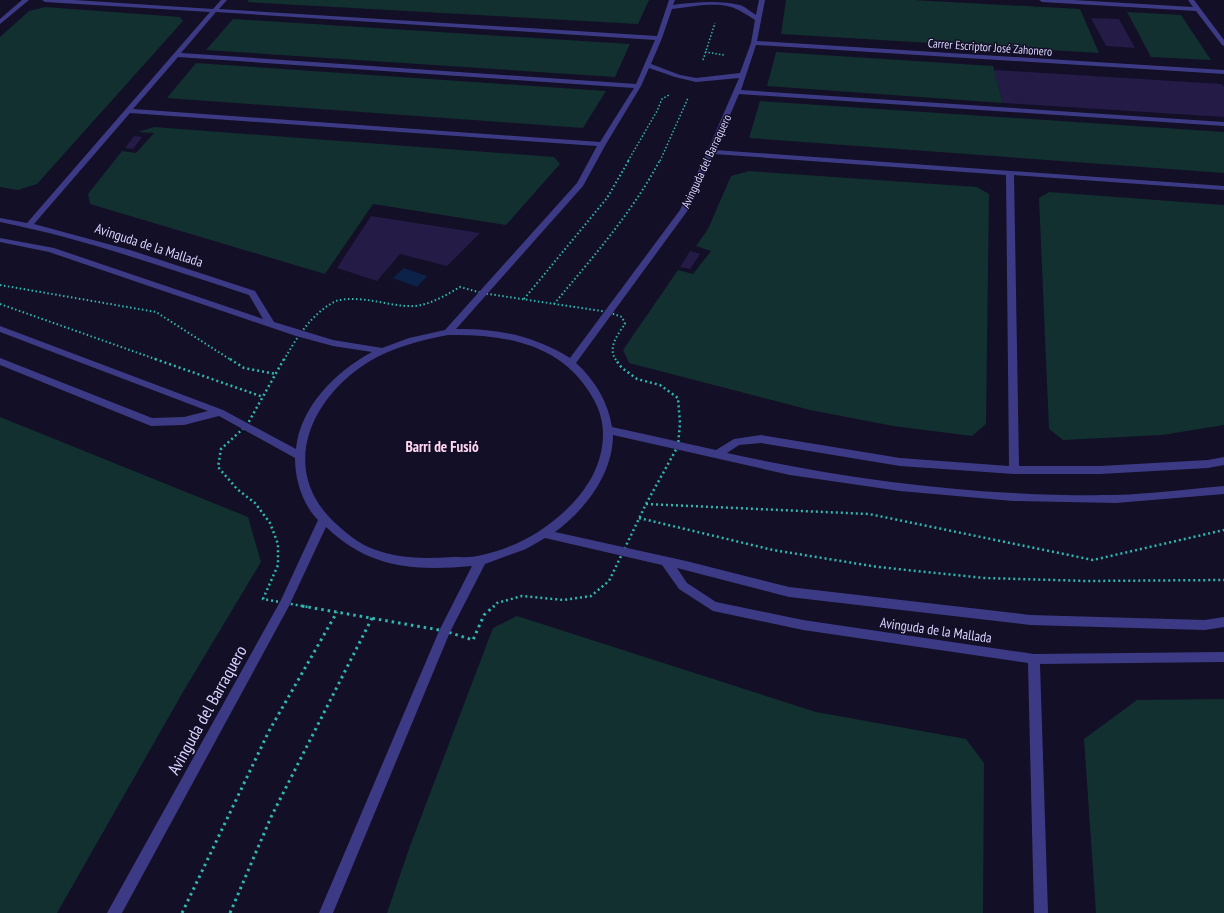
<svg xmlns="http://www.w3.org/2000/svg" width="1224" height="913" font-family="'PT Sans Narrow',sans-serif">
  <rect width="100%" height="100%" fill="#130f26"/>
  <path fill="#12302f" d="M249,0H649L638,24L247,2Z
    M786,0H913L1080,9L1099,53L781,34Z
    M45,7L180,17L183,21L37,184L18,190L0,187V37L29,11Z
    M1127,12L1181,15L1211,60L1151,57Z
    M233,19L630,44L615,77L206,50Z
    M776,52L993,66L1003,103L767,86Z
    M196,63L606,91L583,128L167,98Z
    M760,101L1224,132V173L749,138Z
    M154,127L554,157L560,164L506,225L373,204L325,274L90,204L88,194L122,151L136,153L154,133L138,132Z
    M749,171L977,187L989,194L986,424L972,436L893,426L810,410L629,363L623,350L678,270L693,274L711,251L696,246L708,229L731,176Z
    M1049,192L1224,205V425L1162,435L1063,440L1049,429L1039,198Z
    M0,417L248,517L261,562L183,692L57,913H0Z
    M517,616L816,712L966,739L984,763L983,913H387L410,846L493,628Z
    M1224,699V913H1096L1084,739L1137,700Z"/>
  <path fill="#0c2248" d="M404,268L427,276L417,287L393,278Z"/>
  <path fill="#241b47" d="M1091,18L1119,19L1135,48L1106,46Z
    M994,70L1222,84L1224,87V117L1003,103Z
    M134,136L142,137L133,149L125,148Z
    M371,216L480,233L447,266L400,254L377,281L337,268Z
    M690,251L700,254L690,269L680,267Z"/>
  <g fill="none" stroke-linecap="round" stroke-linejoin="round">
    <path stroke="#2fb8b0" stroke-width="1.5" stroke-dasharray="1.5 2" stroke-linecap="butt" d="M705,52L724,55
      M703,60L715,23
      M628,161L657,111L662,99L669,95
      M660,161L688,98"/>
    <path stroke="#2fb8b0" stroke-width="2" stroke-dasharray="1.5 2.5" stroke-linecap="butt" d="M0,285L156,312L231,360
      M524,299L607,198L629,160
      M0,304L158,360
      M554,304C592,258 632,213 660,160
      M284,360C296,338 313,312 336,301C344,298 358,299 367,300C383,302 399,307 415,306C432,304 446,295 460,287L482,293L608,312L622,317L625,324C618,334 607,348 616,360"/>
    <path stroke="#2fb8b0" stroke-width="2.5" stroke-dasharray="2 3" stroke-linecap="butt" d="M155,359L263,397
      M230,359L244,368L276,374
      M284,359L247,425L221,449L218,467L237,489L255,503L270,523L278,544V565L263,599L308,607
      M646,504L869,514L1093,560L1224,530
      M639,518L773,550L878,567L984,578L1087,581L1224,580
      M493,607L497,603L522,596L564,600L591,596L609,581L646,504L678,446L680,423L678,398L660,385L637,379L622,368L615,359"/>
    <path stroke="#2fb8b0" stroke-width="3" stroke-dasharray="2.5 4" stroke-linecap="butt" d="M302,606L445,631L473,640L484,615L494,606
      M182,913L269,731L337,612
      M230,913L271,817L372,618"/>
    <path fill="#3d3a85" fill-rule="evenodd" d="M22,0H29L0,24V19Z
      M42,0H74L213,9L221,0H227L219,9L657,36L669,0H675L673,5C694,2 720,0 740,5C746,7 751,12 756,15L759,0H765L757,41L1224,70V74L756,45L741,90L1224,122V126L739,94L715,150L1224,186V190L1014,175L1019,466H1100L1208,460L1224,457V465L1208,468L1100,474H1014L900,466L761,443L739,445L727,453C854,481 985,497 1115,495C1151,494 1188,489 1224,486V494L1116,503L1013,501L900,491L790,475L613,435C613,474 585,510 555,532L686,561L789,587L1030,615L1205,620L1224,617V627L1205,630L1030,625L789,597L677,568L687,583L716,602L803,620L1034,654L1224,652V662L1040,664L1048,913H1034L1028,663L803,630L713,611L679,589L662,565L545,538L526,549L485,564L450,632L333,913H319L439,631L472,566C415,571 370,569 326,527L289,606L122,913H107L281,600L318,520C302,504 295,479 295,458L219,416L184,425L151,426L0,365V358L152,418L184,417L208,411L0,332V326L223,410L296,449C300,407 336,371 372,352L333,346L296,336L49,252L0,242V238L54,248L263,319L249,295C166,268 85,239 0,222V218L27,223L210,12L45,2ZM703,5C729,4 733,6 755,20L751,43L740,73L696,78L680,75L651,64L662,38L672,9ZM216,12L655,40L636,84L181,53ZM178,57L634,88L600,142L133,109ZM649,68L675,77L696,82L739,78L707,152L680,210L570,358C535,336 497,328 456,329L583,186L606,144L641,86ZM130,113L597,146L577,183L445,330L409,338L382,348L333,340L274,322L255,291L130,250L34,224ZM714,154L1006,175L1009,466L900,458L761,435L734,439L716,450L612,427C608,402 595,380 576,363L688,210ZM448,335C506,334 564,344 594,400C612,432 601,470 579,496C554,526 519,547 482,555C472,558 462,557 453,557C421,559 393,559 364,545C353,539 343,530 334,522C278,468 311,397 370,361C394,347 421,340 448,335Z
      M1039,0H1073L1193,7L1188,0H1194L1224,40V46L1222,45L1196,11L1042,2Z"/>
  </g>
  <g text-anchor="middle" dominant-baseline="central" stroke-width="3" stroke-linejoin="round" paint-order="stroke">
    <g font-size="12" fill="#d9d4ff" stroke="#130f26">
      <text transform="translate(990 47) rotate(4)">Carrer Escriptor José Zahonero</text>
      <text transform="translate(706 161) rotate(-65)">Avinguda del Barraquero</text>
    </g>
    <g font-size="14" fill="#d9d4ff" stroke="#130f26">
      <text transform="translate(149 245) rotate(18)">Avinguda de la Mallada</text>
      <text transform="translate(936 630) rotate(8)">Avinguda de la Mallada</text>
    </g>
    <g font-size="15" font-weight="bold" fill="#ffd6f0" stroke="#130f26">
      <text x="442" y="446">Barri de Fusió</text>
    </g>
    <g font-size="17" fill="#d9d4ff" stroke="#130f26">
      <text transform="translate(207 710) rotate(-61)">Avinguda del Barraquero</text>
    </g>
  </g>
</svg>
